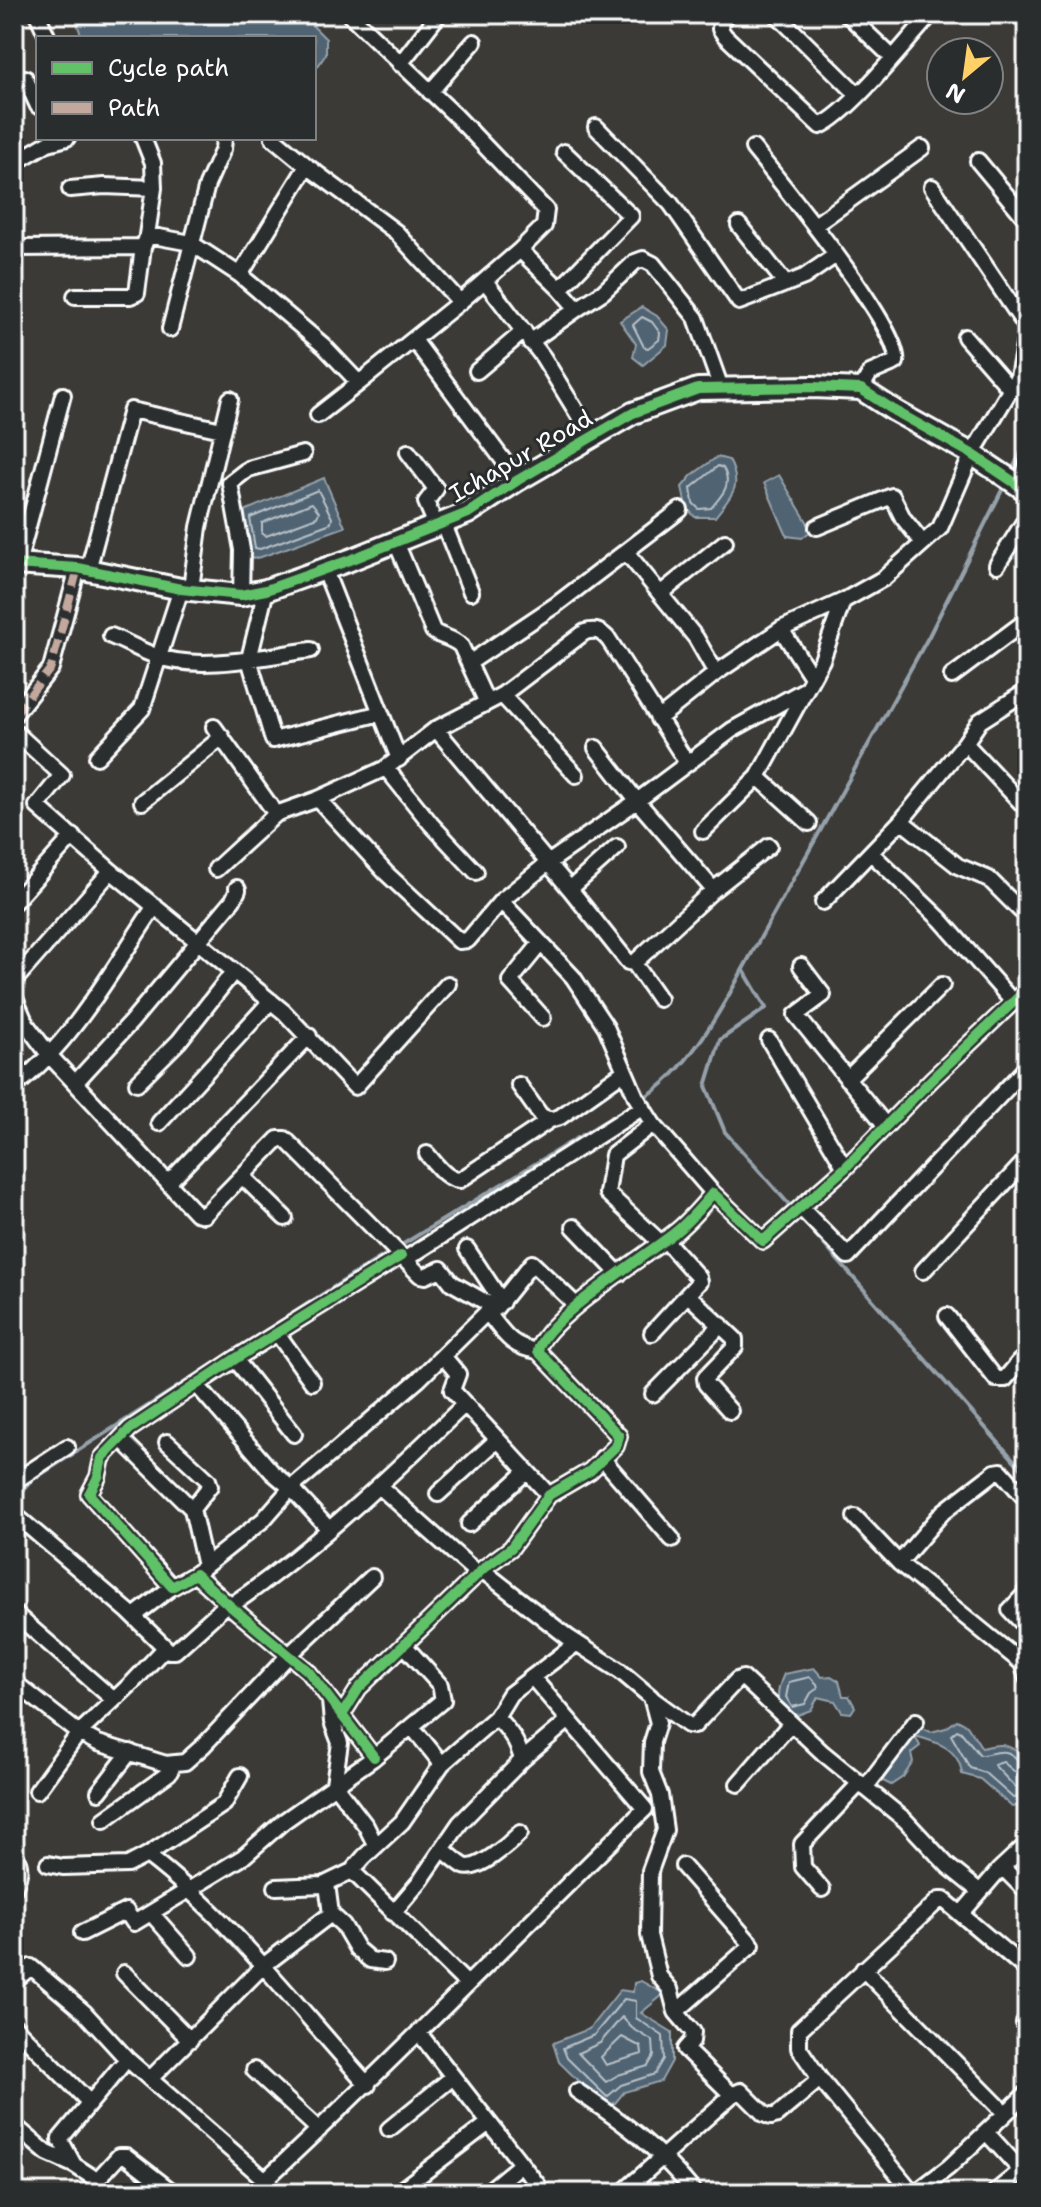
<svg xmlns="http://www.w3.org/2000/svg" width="1041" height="2207" font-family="'Shantell Sans',sans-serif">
  <rect width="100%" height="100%" fill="#3c3a37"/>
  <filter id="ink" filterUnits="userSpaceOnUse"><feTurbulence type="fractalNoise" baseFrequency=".0125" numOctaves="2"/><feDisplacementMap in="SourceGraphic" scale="16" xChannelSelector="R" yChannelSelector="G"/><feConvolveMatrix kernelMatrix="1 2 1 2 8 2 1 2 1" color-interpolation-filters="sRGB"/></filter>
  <g filter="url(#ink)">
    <path fill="#506473" stroke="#96a2ab" stroke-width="2" d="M74,14H301L326,39V54L314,72V38H82Z
      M642,307L657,316L669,330L667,345L643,365L633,357L636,344L620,321Z
      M717,457L729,460C743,487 732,495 715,517H695L686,507L682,487L692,475Z
      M779,475L812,530L802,538L787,536L764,483Z
      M324,478L345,527L261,557L249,559L239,513Z
      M814,1668L822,1677L831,1676L839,1681L843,1696H849L855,1707L851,1713L842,1712L835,1701L818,1697L811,1710L790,1718C777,1699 774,1696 784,1674Z
      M957,1720L967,1725L982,1748C1008,1741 1006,1747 1027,1756L1025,1805L1012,1807L980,1779L962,1774C959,1748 937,1742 915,1736L920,1746L911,1753L913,1762L903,1777L891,1785L883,1781L879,1762L911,1723L931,1732L946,1728Z
      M641,1981L664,1994L641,2013L672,2032V2061L661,2081L624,2092L615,2103L604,2106L559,2062L553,2043L589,2029L620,1990L633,1992L634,1983Z"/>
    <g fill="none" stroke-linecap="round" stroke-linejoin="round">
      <path stroke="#b9c1c7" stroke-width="2" d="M642,317L652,322L660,333L659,340L648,348L644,347L633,325Z
        M718,466L723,468C733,485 722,495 711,508L699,509L693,503L691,488Z
        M318,490L332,518L331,523L260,549L255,548L250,518Z
        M312,503L319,512L317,517L266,536L262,534V523Z
        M810,1677L817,1684L818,1688L811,1693L805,1704L792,1707L786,1697L789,1682Z
        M1027,1764C1017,1762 1017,1757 1009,1753C1000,1749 989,1755 980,1755L961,1732L957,1730L951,1735L970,1768L985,1773L1013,1798L1027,1797
        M1027,1774L1015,1772L1003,1762L994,1765L1015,1787H1027
        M624,1999L636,2001V2018L663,2036L664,2059L655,2074L621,2085L607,2097L567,2058L563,2048L594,2035Z
        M622,2017L632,2028L653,2041L654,2056L648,2066L618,2075L606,2082L578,2053L600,2043Z
        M622,2037L641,2047L642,2054L606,2065L601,2057Z"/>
      <path stroke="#96a2ab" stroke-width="4" d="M1010,474L1027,441
        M643,1098C685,1075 721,1011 743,969
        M793,1209L725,1132L706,1086L720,1040L766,1008L743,969L929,636L1004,486
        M799,1216L1027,1475
        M20,1494L32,1480L359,1271L635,1103"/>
      <g stroke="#fff" stroke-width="20">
        <path id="street" d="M37,14L48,38
          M349,14L455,115L546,210L544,226L520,250L560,289L631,216L564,152
          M728,14L721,21L720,29L725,36L820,126C849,114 907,41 931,14
          M776,14L857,94
          M847,14L892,57
          M1023,14L1027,15
          M400,64L439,14
          M25,78L38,106
          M430,92L474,42
          M596,127L671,204L739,302L804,277L836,255
          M143,138L153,163L154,188L147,235
          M273,138L307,166
          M753,148C777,178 904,332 896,362L870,373L861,389
          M978,161L1027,220
          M14,163L48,143L67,138
          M932,187L1027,328
          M70,189L104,186L154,188
          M739,225L786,284
          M815,225L922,148
          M14,248L143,247
          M240,275L307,166L396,232L460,302
          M485,281L543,357L592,437
          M75,296H130L137,293L143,247L148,235L191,243L240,275L324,346L359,383L460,302L520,250
          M577,309L603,292L635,262L643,259L653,264L696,318L721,388
          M170,329L207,185L223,149L224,138
          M965,337L1011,390
          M414,340L518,480
          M530,342L577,309L560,289
          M477,371L524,331
          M318,415L359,383
          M408,452L436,489L426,502L436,525
          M1019,484L1027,465
          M443,522L471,592
          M817,527L892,496L903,518L923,543
          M396,542L433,631C442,638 452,637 461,646L487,703
          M627,553L696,638L716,673L781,629L843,601
          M18,564L63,395
          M997,565L1027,517
          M324,568L399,759
          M88,570L131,410L222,430
          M191,589L199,527L230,399
          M266,590L249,659L273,740L381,713
          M660,594L725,542
          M241,595L242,550L230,483L248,469L303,454
          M781,629L812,677
          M111,636C126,642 141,651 156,656C200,672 266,656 311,650
          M469,663L557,604L680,510
          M952,676L1027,620
          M502,695L576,775
          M14,715L51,668L78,568
          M658,719L716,673
          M214,727L276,814
          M436,729L570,889L617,847
          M14,731L62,775L37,806L111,871L284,1012L355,1087L448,984
          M965,743L1027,809
          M596,748L637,801L712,888L710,893L634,963
          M97,757L142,709L181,589
          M386,768L431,824L476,872
          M318,799L386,873L459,941L468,940L501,901
          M142,802L222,737
          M901,821L958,866L989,879L1021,911L1027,905
          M809,823L758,777L822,660L843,601L884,578L940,528L972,454L1018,377L1027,330
          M703,831L758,777
          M872,854L941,920L1013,1002
          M216,869L276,814L318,799L386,768L436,729L502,695L585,632C596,629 601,631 609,640L687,763
          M570,889L628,962L634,963L659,999
          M712,891L769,846
          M14,902L73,836
          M823,902L901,821L965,743L980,721L1027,691
          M541,943L510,981L543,1018
          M801,966L823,995L796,1015L886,1126
          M14,981L111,871
          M14,996L26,1024L50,1056L196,1213L204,1215L278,1139H285L420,1275L425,1276L441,1269L452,1283L496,1308
          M769,1040L845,1168
          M847,1079L942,985
          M75,1083L131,1022L233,900L238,890L237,888
          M137,1083L179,1041L234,971
          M519,1085L541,1116L550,1120L560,1117L625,1071
          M14,1087C75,1040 112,969 155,906
          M159,1123L271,1001
          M653,1124L713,1193
          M427,1154C437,1165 445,1179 460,1180L550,1120
          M242,1176L285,1218
          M168,1183L309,1036
          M801,1208L848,1256L1027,1067
          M574,1227L619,1274
          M661,1243L607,1193L613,1155L653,1124L636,1097L606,1027L573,977L501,901L548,863L637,801L732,730L806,689
          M467,1249L502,1302
          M404,1260L643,1107
          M923,1271L1027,1159
          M688,1295L735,1339V1347L705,1378L706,1384L730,1411
          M487,1312C504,1333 510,1347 538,1351
          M947,1316L996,1379H1005L1020,1361L1027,1368
          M277,1333L312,1382
          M652,1333L699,1282L698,1277L665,1240
          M443,1356L458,1374L452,1390L549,1495
          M235,1359L294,1434
          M196,1384L272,1472L291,1488L328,1528
          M653,1394L721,1325
          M121,1439L192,1509L205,1566
          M167,1442L208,1480L210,1486L192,1509
          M602,1458L672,1539
          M14,1482L67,1447
          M379,1486L478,1574
          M438,1494L497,1440
          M14,1514L129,1612L169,1651H175L227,1604
          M855,1517L899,1563L1022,1663L1027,1678
          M469,1524L526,1472
          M899,1563L943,1512L995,1472L1001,1471L1022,1495L1027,1496
          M482,1570L569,1638L620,1671L651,1697L658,1723L652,1742L651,1772L660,1795L665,1830L650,1871L649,1935L659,1976L670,1989L676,2012
          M195,1574L263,1520L291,1488L418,1380L487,1312L496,1308L532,1263L576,1305
          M1027,1588L1024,1595L1010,1610L1027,1628
          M230,1606C315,1548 390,1476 464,1405
          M14,1613L114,1700
          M134,1616L172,1587
          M14,1682L79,1733L98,1743L166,1764L185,1762L204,1745L289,1655L372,1577
          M651,1698L688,1725L694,1726L737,1680L743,1678L823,1753L905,1820L948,1866L979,1891
          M330,1701L332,1722L340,1743L334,1784L366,1826L376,1846
          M342,1715L359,1688L485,1567L511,1548L549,1495L590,1471L616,1446L619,1436L538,1351C542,1320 652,1252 678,1230C691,1219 702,1206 713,1193L763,1241L845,1168L932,1079L1027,989
          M412,1727L442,1764
          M374,1757L308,1671L230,1606L195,1574L172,1587L89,1494L98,1477L102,1458L130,1429L235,1359L401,1256
          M522,1760L569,1720
          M738,1784L791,1723
          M865,1788L916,1721
          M37,1791L79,1733L133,1682L165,1648
          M99,1792L130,1752
          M104,1820L169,1773L174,1764
          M442,1849C449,1854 457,1862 464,1866C478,1872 510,1843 520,1833
          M14,1854C23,1865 19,1877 14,1889
          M147,1855C231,1919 297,2007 368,2085
          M48,1864L63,1867L128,1865L147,1855L224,1804L240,1776
          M683,1866L752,1945L676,2012L693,2032L692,2041L685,2049L732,2095
          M1002,1867L1027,1892
          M352,1871L467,1984
          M327,1884L331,1914L343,1925L357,1949L370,1960L385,1962
          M276,1887L323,1885L352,1871L364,1857L402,1822L442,1764L496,1717L510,1694L577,1643
          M822,1889L803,1867L802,1844L859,1784
          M151,1913L189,1956
          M393,1913L421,1880L460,1823L522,1760C518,1742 509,1730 496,1717
          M962,1913L999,1870L1027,1844
          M82,1933L126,1911L134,1923L243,1857L284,1821L372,1759L443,1700L440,1685L404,1645
          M863,1969L1005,2113
          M124,1973L190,2040
          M14,1981L31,1967L84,2012L127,2059L270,2184
          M1027,2016L1024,2023L1027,2030
          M14,2026L89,2102
          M419,2033L544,2193
          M254,2070L319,2130
          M150,2079L263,1966L331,1914
          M577,2091C626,2124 657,2147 695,2193
          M14,2125L47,2153L74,2165L97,2180
          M389,2129L453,2077
          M986,2132L1027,2177
          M74,2165L60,2139L127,2059
          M90,2193L97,2180L119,2156H126L174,2193
          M271,2193L265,2180C395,2060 518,1932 645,1809L532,1677
          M397,2193L489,2123
          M486,2193L521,2164
          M622,2193L732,2095L741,2091L764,2114L771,2117L777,2115L820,2079
          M913,2193L820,2079L799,2048V2030L939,1900H944L1027,1970
          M915,2193L949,2167L1027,2093
          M994,2193L1027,2166"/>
      </g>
      <g stroke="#fff" stroke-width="26">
        <path id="secondary" d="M14,564L78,568L181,589L241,595L266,590L350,560L468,513L518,480L633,413L698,389L813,387L861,389L895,411L972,454L1027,491"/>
      </g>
      <use href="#street" stroke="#2a2d2e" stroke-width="14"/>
      <use href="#secondary" stroke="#2a2d2e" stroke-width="20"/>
      <path stroke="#c3a89e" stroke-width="8" stroke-dasharray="16 8" stroke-linecap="butt" d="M14,715L51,668L78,568"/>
      <g stroke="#2a2d2e" stroke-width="15">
        <path id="cycleway" d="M14,564L78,568L181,589L241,595L266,590L350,560L468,513L518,480L633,413L698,389L813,387L861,389L895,411L972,454L1027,491
          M342,1715L359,1688L485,1567L511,1548L549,1495L590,1471L616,1446L619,1436L538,1351C542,1320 652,1252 678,1230C691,1219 702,1206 713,1193L763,1241L845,1168L932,1079L1027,989
          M374,1757L308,1671L230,1606L195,1574L172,1587L89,1494L98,1477L102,1458L130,1429L235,1359L401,1256"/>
      </g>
      <use href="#cycleway" stroke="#61c268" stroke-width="10"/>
    </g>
  </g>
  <g text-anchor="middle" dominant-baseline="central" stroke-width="6" stroke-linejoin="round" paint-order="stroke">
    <g font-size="24" fill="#fff" stroke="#2a2d2e">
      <text transform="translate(521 456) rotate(-30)">Ichapur Road</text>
    </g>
  </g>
  <rect width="1041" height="2207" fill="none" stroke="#2a2d2e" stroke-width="48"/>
  <rect x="24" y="24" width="993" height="2159" fill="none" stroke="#fff" stroke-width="3" filter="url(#ink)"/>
  <rect x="36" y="36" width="280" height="104" fill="#2a2d2e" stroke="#7f8182" stroke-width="2"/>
  <rect x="52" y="62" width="40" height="12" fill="#61c268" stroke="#7f8182" stroke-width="2"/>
  <text x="108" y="76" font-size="24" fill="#ffffff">Cycle path</text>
  <rect x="52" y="102" width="40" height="12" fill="#c3a89e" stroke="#7f8182" stroke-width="2"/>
  <text x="108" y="116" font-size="24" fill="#ffffff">Path</text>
  <g transform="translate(965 76) rotate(209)"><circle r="38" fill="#2a2d2e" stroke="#7f8182" stroke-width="2"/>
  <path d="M0-6L14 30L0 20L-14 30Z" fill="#ffd166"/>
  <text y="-12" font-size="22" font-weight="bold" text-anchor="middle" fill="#ffffff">N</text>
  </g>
</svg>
